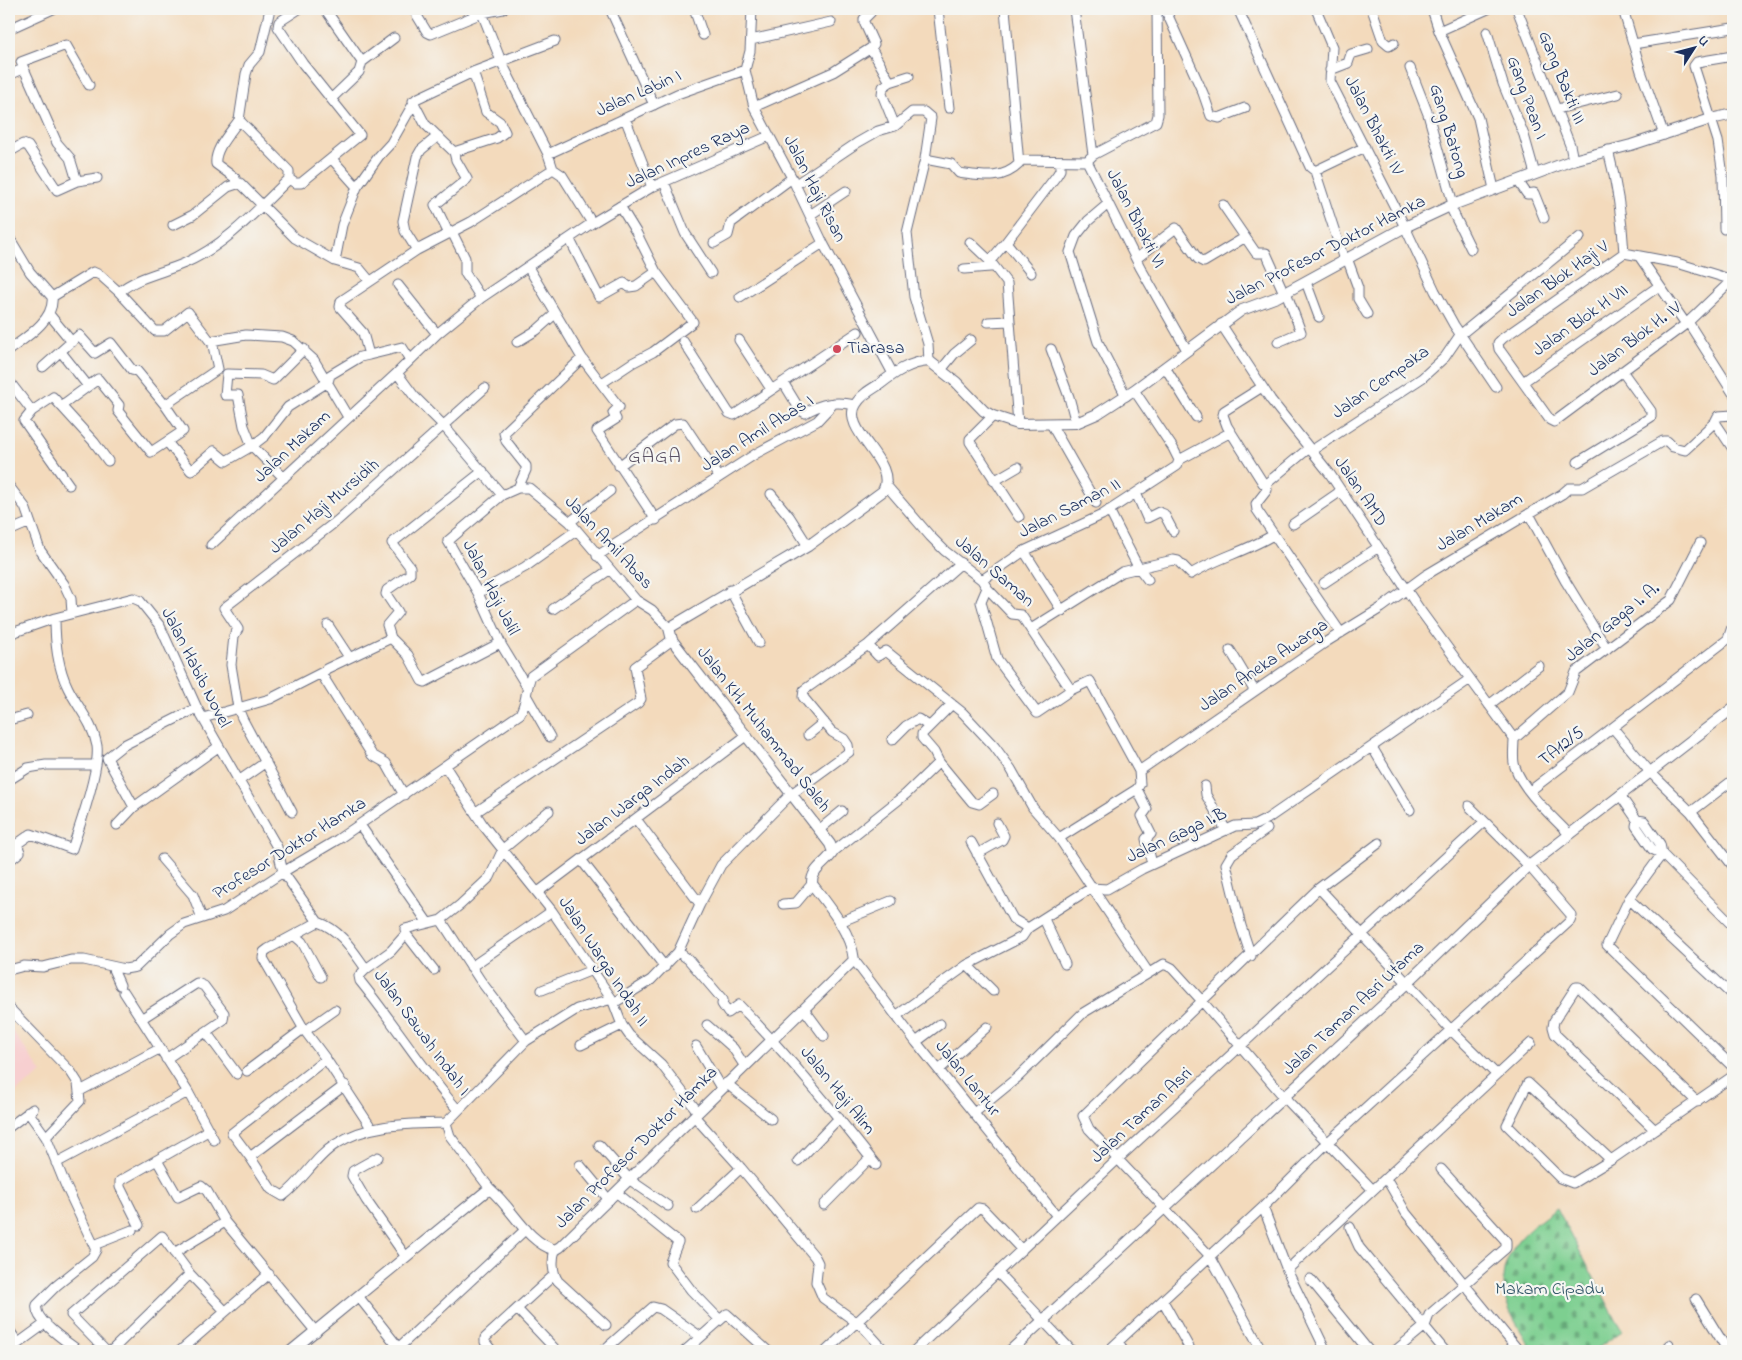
<svg xmlns="http://www.w3.org/2000/svg" width="1742" height="1360" font-family="'Indie Flower',sans-serif">
  <defs>
    <pattern id="cemetery-stones" width="16" height="16" patternUnits="userSpaceOnUse" patternTransform="scale(1.25)"><rect width="16" height="16" fill="#7dcf90"/><path d="M2 7V4a2 2 0 0 1 4 0v3zM10 15v-3a2 2 0 0 1 4 0v3z" fill="#66a879"/></pattern>
  </defs>
  <rect width="100%" height="100%" fill="#f6f6f2"/>
  <filter id="ink" filterUnits="userSpaceOnUse"><feTurbulence type="fractalNoise" baseFrequency=".02" numOctaves="2"/><feDisplacementMap in="SourceGraphic" scale="10" xChannelSelector="R" yChannelSelector="G"/><feConvolveMatrix kernelMatrix="1 2 1 2 8 2 1 2 1" color-interpolation-filters="sRGB"/></filter>
  <filter id="wash" filterUnits="userSpaceOnUse"><feTurbulence type="fractalNoise" baseFrequency=".0096" numOctaves="4" result="noise"/><feDisplacementMap in="SourceGraphic" scale="20" xChannelSelector="R" yChannelSelector="G"/><feGaussianBlur stdDeviation="1.12" result="paint"/><feColorMatrix in="noise" values="0 0 0 0 0 0 0 0 0 0 0 0 0 0 0 0 0 1.4 0 .05"/><feComposite in="paint" operator="in"/></filter>
  <g filter="url(#wash)">
    <rect width="100%" height="100%" fill="#f3dabc"/>
    <path fill="#f7cfd0" d="M9,1026L42,1073L9,1097Z"/>
    <path fill="url(#cemetery-stones)" stroke="#4c7f77" d="M1557,1208L1622,1331L1594,1351H1533C1511,1314 1487,1285 1517,1243C1526,1230 1544,1218 1557,1208Z"/>
  </g>
  <g filter="url(#ink)">
    <g fill="none" stroke-linecap="round" stroke-linejoin="round">
      <g stroke="#676b7f" stroke-width="11">
        <path id="minor" d="M270,9L260,52L249,65L246,74L239,120L289,171V179C257,210 226,245 185,263C162,273 139,276 119,292L155,331H164L188,312L210,341L246,335L282,337L293,341L314,360L348,417
          M325,9L362,62
          M413,9L427,32L431,34L482,13L503,9
          M610,9L654,105
          M694,9L703,35
          M752,9L750,51L745,70L754,107L792,178L823,243L893,374
          M938,9L949,108
          M1074,9L1093,155L1089,159
          M1165,9L1203,93L1211,116L1219,118L1245,108
          M1238,9L1310,167L1315,171L1344,260
          M1316,9L1332,47L1330,81L1405,227L1435,291L1454,325L1496,387
          M1372,9L1383,41L1389,46L1394,43
          M1432,9L1439,31L1478,118L1494,189
          M1517,9L1570,145L1573,160
          M1623,9L1641,71L1664,135
          M482,13L501,61L548,154L553,169L562,175L592,223
          M9,29L53,9
          M1439,31L1488,9
          M1487,32L1503,84L1524,135L1535,174
          M751,40L831,22
          M1633,44L1733,28
          M871,48L890,82L883,87L882,94L895,126
          M1410,68L1428,114L1453,204
          M1330,70L1348,63L1351,54L1368,49
          M9,75L23,69
          M890,82L909,76
          M89,85L66,45L21,62L57,143L70,158L77,181L97,178
          M331,99L359,72L362,62L394,38
          M413,101L425,124L454,152L497,138L505,132L500,122L486,112L473,72
          M754,107L833,72L871,48L874,44L864,22V19L871,12V9
          M1557,109L1618,94
          M625,118L652,187
          M1608,150C1617,184 1622,217 1624,253
          M9,152L23,144L28,146L57,190L77,181
          M548,154L677,94L745,70
          M1093,155L1156,122L1158,115L1157,9
          M332,159L357,187
          M925,159L951,164L959,173C982,176 1002,181 1019,164L1005,9
          M1021,160L1087,161
          M1087,161L1140,267L1187,350
          M1315,171L1365,147
          M289,179L295,183H301L360,135L303,64L278,27L279,22L299,9
          M1518,181L1527,194L1534,193L1544,218
          M664,182L685,233L711,273
          M236,183L235,178L216,164C214,149 231,132 239,120
          M796,184L857,143L878,131L895,126L912,112H924L931,118L925,159L907,233L914,297L928,344L929,361
          M1108,204L1088,221L1076,236L1070,252L1098,342L1126,396
          M1223,205L1256,253H1266L1284,293
          M1450,206L1471,249
          M810,215L846,191
          M173,225L193,215L228,187L240,183L295,238L335,261L359,268L369,280
          M1724,229L1723,175L1718,141L1694,66L1697,62L1733,56
          M452,232L465,258V273L481,298
          M449,234L435,205L467,179L456,160L454,152
          M9,237L30,272L52,297
          M570,240L599,297L624,283L629,287L636,286L656,272
          M970,242L990,261L1006,242
          M714,243L728,235L731,223L792,178
          M417,250L405,231L403,221L417,157L421,150L438,136
          M1639,256L1686,324
          M1347,258L1358,288V299L1367,314
          M1136,259L1176,228L1198,259L1204,262L1244,238
          M335,261L342,225L357,187L379,156L391,143L416,99L473,72L555,41
          M528,267L582,358L619,407L613,413L616,419L597,431L656,520
          M964,269L990,267V261L1007,283L1018,424
          M1031,273L1006,242L1057,175L1060,170V161
          M1733,280L1677,263L1624,253L1503,338L1498,343L1499,349L1550,420L1554,422L1686,324L1732,280L1733,283
          M1306,282L1319,317
          M398,285L437,334
          M52,297L93,272L100,275L119,292
          M740,297L823,243
          M49,314L72,342
          M988,322L1009,321
          M1688,322L1733,393
          M1221,324L1271,400L1330,474L1420,610L1514,739C1514,748 1512,759 1515,767C1524,792 1551,815 1569,834
          M739,340L771,389
          M683,341L729,413L734,415L858,332
          M517,342L537,330L555,314
          M1278,342L1301,332L1286,292
          M304,349L273,380L261,375L227,374L225,395H238L244,426L252,446L265,436L288,407L328,382L330,375L360,357L369,355
          M1051,349L1069,397L1076,423
          M9,350C25,338 55,320 52,297
          M61,352L88,386
          M409,358L402,347L369,355L363,333L340,307L341,301L417,250L471,222L553,169
          M43,367L79,335L95,353L111,343L132,370L137,371L165,405L218,369L212,341
          M1165,367L1196,417
          M941,370L954,354L971,340
          M397,373L414,396L443,425L502,495
          M9,381L32,411
          M783,382L800,410L805,413C822,403 836,401 855,405
          M1523,382L1659,286
          M602,383L632,363L653,352L693,322L656,272L636,232L620,206
          M1262,387L1224,411L1223,415L1227,426L1263,483L1266,484
          M61,406L98,379L119,405L118,411L151,452L183,431L165,405
          M1733,415L1718,416L1715,422L1733,449
          M993,416L970,439V442L1019,517
          M1051,424L1096,503
          M167,442L191,471L214,451L226,461L252,446L284,478
          M1311,451L1422,378L1445,357L1460,335L1580,237
          M1179,460L1231,432
          M1578,462L1651,417V411L1622,371
          M619,466L675,424L683,423L719,477
          M994,481L1018,467
          M1266,484L1267,490L1256,504L1257,510L1341,633
          M1266,484L1309,448
          M69,485L24,421L32,411L53,397L94,442L108,461
          M886,485L930,536L945,551L982,580L987,588L1012,614L1021,615L1071,690
          M9,486L25,507L40,550L64,584L71,599L72,613
          M518,488L526,470V466L506,441L504,433L582,358
          M1136,493L1147,518L1159,512L1164,514L1173,531
          M771,494L789,516L808,546
          M1109,510L1138,567L1148,580
          M1529,514L1566,582L1607,649
          M570,522L610,491
          M1293,524L1341,491
          M9,531L30,522
          M211,545L397,373L437,334L481,298L592,223L652,187L769,136
          M1024,551L1062,611
          M597,556L757,453L817,421L834,403
          M982,580L1024,551L1102,515L1177,466L1179,460L1173,448L1134,390
          M1324,583L1377,548
          M987,588L981,602L997,659L1037,713L1071,690L1090,681L1139,771L1140,784L1137,789L1059,838
          M730,590L759,643
          M478,593L525,567L577,530
          M553,609L609,570
          M328,625L349,657
          M1031,629L1122,572L1173,560L1178,561L1191,574C1217,558 1247,551 1273,535
          M9,634L55,618L133,598L140,601L160,626L197,708L277,847L283,872L318,922
          M391,638L387,625L398,612L386,594L387,590L410,574V567L392,543L483,471
          M391,638L326,669L322,675L372,755L386,763L404,795
          M391,638L408,655L422,681L425,682L500,643
          M1728,639L1733,624
          M868,645L878,656L886,651L963,713L994,746L1011,769L1033,808L1059,838L1148,972
          M1230,650L1254,690
          M527,687L502,646L478,593L448,541L502,495L518,488H529L570,522L636,600L652,610L669,628
          M526,695L550,737
          M952,704L922,734V738L934,752L939,762L972,802L979,804L993,794
          M1489,705L1539,666
          M203,718L270,699L323,672
          M9,720L27,715
          M1613,728L1650,772L1691,812L1733,866
          M808,735L824,722
          M1514,739L1568,692L1576,672L1671,600L1700,543
          M892,740L906,726L918,719L929,726
          M1372,747L1410,810
          M445,766L483,825L552,911L612,999L622,1025L629,1035L661,1064L698,1112
          M1139,771L1326,642L1381,608L1426,575L1562,494L1569,488H1582L1663,441H1667L1673,447L1685,450L1715,422
          M9,780L28,768L46,765H96
          M240,780L266,762
          M1205,786L1206,795L1226,830
          M1137,789L1147,809L1142,816L1151,834L1146,839L1152,864
          M1530,791L1728,639
          M1620,795L1637,820L1644,821L1660,844L1662,854L1629,899L1607,945L1733,1067
          M134,807L107,758L122,746L197,708
          M292,812L242,718L238,708L231,665L234,636L238,629L224,608L338,520L485,388
          M476,812L638,703L641,699L635,667L672,640
          M1691,812L1733,780
          M636,819L700,904
          M1637,820L1636,826L1652,849L1662,854L1733,926
          M117,825L134,807L218,747
          M360,825L428,923
          M820,829L842,811
          M971,842L1013,919L1028,928
          M833,852L906,794L939,762
          M977,854L1002,840L1004,836L997,823
          M162,859L193,895L202,918
          M9,861L20,852L17,844L31,834L72,849C80,826 100,768 97,746C93,723 78,708 68,688C57,666 55,642 55,618
          M582,861L665,967
          M1319,888L1451,1030L1495,1073
          M538,892L747,735
          M1629,899L1733,996
          M783,904L796,903L812,884
          M1044,919L1065,964
          M441,920L480,980L526,1041
          M318,922C341,930 353,951 366,969L359,976L360,981C394,1023 422,1068 457,1109
          M318,922L268,949L264,952L263,958L305,1031L326,1059
          M840,922L891,901
          M295,936L302,942L321,977
          M678,952L688,959L723,1000L722,1004L728,1013L739,1005C788,1055 832,1109 876,1165
          M1251,956L1241,926L1226,864L1232,854L1267,829
          M854,960L916,1042L1057,1216
          M967,965L993,991
          M112,967L120,985
          M471,967L552,911
          M366,969L391,951L406,934
          M9,970L24,966L43,967L71,960H84L125,969L136,967L170,934L184,924L224,911L283,872L337,840L520,714C527,702 526,688 531,676L636,600
          M434,970L406,934L405,929L441,920L460,905L490,877L503,849L549,811
          M542,990L592,970
          M124,992L188,1092L214,1140
          M614,1003L651,980L678,952L700,904L721,865L790,795L849,752L848,745L844,739L832,732L803,697L804,690L868,645L961,563
          M9,1008L71,1072L78,1083L80,1101L46,1137L65,1184L96,1250L92,1257L56,1286L37,1305C33,1320 67,1342 78,1350
          M804,1009L824,1036
          M896,1016L967,965L1022,937L1028,928L1091,888L1107,889L1142,869L1235,826L1255,825L1267,819L1470,679
          M141,1019L197,983L204,986L224,1013L223,1020L166,1059
          M707,1025L733,1048L744,1065
          M305,1031L335,1010
          M206,1032L237,1074
          M916,1042L940,1024
          M581,1045L622,1025
          M696,1046L721,1088
          M940,1069L987,1027
          M247,1071L303,1029
          M726,1083L771,1119
          M345,1085L250,1157L232,1133L326,1059L372,1129
          M80,1091L159,1049
          M28,1112L46,1137
          M974,1113L1018,1077L1083,1013L1164,964L1172,968L1202,1001L1284,1097L1373,1190
          M694,1116L741,1168L815,1257L818,1263L816,1282L823,1298L863,1327L885,1351
          M446,1123L526,1041L577,1009L612,999
          M446,1123L450,1136L491,1190
          M9,1127L33,1109
          M1655,1130L1555,1034L1553,1027L1554,1021L1576,987H1579L1697,1102
          M599,1145L630,1180L668,1206
          M250,1157L271,1189L283,1196C303,1181 315,1157 336,1144C368,1123 409,1124 446,1123
          M378,1157L353,1171L352,1176L366,1200L406,1257
          M1611,1160L1528,1083L1507,1125L1560,1178L1573,1183L1611,1160L1733,1076
          M798,1161L839,1118
          M158,1162L178,1197L201,1186L207,1191L225,1222L316,1332
          M56,1163L188,1092
          M580,1165L609,1200
          M1389,1183L1406,1213L1519,1351
          M617,1193L678,1242L670,1262L691,1290L720,1320
          M824,1205L870,1158
          M1263,1207L1287,1270L1326,1351
          M697,1209L741,1168
          M139,1225L120,1187V1181L208,1131
          M1350,1227L1359,1247L1445,1351
          M94,1245L132,1230
          M555,1250C552,1259 552,1273 558,1281L606,1325
          M174,1253L225,1222
          M1287,1270L1531,1043
          M998,1273L1072,1351
          M1310,1279L1369,1351
          M358,1296L399,1348
          M1696,1299L1728,1351
          M1163,1301L1191,1351
          M517,1309L557,1351
          M9,1330L18,1343
          M1119,1342L1123,1351
          M1669,1345L1672,1351
          M9,1350L46,1323
          M106,1351L71,1315L162,1236L190,1274L225,1311
          M111,1351L190,1274
          M180,1351L269,1274
          M395,1351L526,1229
          M492,1351L485,1342V1338L554,1275
          M603,1351L653,1307L661,1309L701,1337
          M685,1351L727,1314L768,1351
          M826,1351L978,1208L983,1209L1022,1250
          M914,1351L1119,1158L1484,822
          M1108,1351L1263,1207L1328,1142L1570,921L1572,916L1529,866L1469,806
          M1262,1351L1210,1256L1089,1129L1083,1116L1319,888L1379,843
          M1395,1351L1425,1326L1429,1315L1506,1248V1241L1441,1169"/>
      </g>
      <g stroke="#676b7f" stroke-width="12">
        <path id="tertiary" d="M291,1351L485,1192L491,1190C512,1208 527,1242 555,1250L560,1247L854,960C851,932 829,906 812,884C811,869 826,864 833,852L830,844L672,640L669,628L808,546L883,491C899,462 839,430 856,404C861,395 872,389 880,384C894,373 910,362 929,361L956,382L984,411L993,416L1018,424L1076,423L1097,414L1134,390L1242,310L1277,297L1405,227L1450,206L1573,160L1631,145L1711,119L1733,114
          M1010,1351L1407,983L1529,866L1733,708"/>
      </g>
      <use href="#minor" stroke="#fff" stroke-width="9"/>
      <use href="#tertiary" stroke="#fff" stroke-width="10"/>
    </g>
  </g>
  <circle fill="#d1495b" stroke="#f6f6f2" stroke-width="2" cx="837" cy="349" r="5"/>
  <g text-anchor="middle" dominant-baseline="central" stroke-width="4.5" stroke-linejoin="round" paint-order="stroke">
    <g font-size="18" fill="#1b2f5e" stroke="#f6f6f2">
      <text transform="translate(1561 78) rotate(68)">Gang Bakti III</text>
      <text transform="translate(639 94) rotate(-24)">Jalan Labin I</text>
      <text transform="translate(1526 98) rotate(70)">Gang Pean I</text>
      <text transform="translate(1373 126) rotate(63)">Jalan Bhakti IV</text>
      <text transform="translate(1448 131) rotate(73)">Gang Batong</text>
      <text transform="translate(688 156) rotate(-25)">Jalan Inpres Raya</text>
      <text transform="translate(814 189) rotate(63)">Jalan Haji Risan</text>
      <text transform="translate(1135 219) rotate(63)">Jalan Bhakti VI</text>
      <text transform="translate(1326 251) rotate(-27)">Jalan Profesor Doktor Hamka</text>
      <text transform="translate(1558 280) rotate(-35)">Jalan Blok Haji V</text>
      <text transform="translate(1581 321) rotate(-35)">Jalan Blok H VII</text>
      <text transform="translate(1635 340) rotate(-37)">Jalan Blok H. IV</text>
      <text transform="translate(1381 383) rotate(-35)">Jalan Cempaka</text>
      <text transform="translate(758 434) rotate(-32)">Jalan Amil Abas I</text>
      <text transform="translate(293 447) rotate(-43)">Jalan Makam</text>
      <text transform="translate(1360 492) rotate(56)">Jalan AMD</text>
      <text transform="translate(325 507) rotate(-40)">Jalan Haji Mursidih</text>
      <text transform="translate(1070 509) rotate(-27)">Jalan Saman II</text>
      <text transform="translate(1480 523) rotate(-31)">Jalan Makam</text>
      <text transform="translate(608 543) rotate(47)">Jalan Amil Abas</text>
      <text transform="translate(994 572) rotate(41)">Jalan Saman</text>
      <text transform="translate(490 588) rotate(63)">Jalan Haji Jalil</text>
      <text transform="translate(1613 623) rotate(-39)">Jalan Gaga I. A.</text>
      <text transform="translate(1264 666) rotate(-34)">Jalan Aneka Awarga</text>
      <text transform="translate(195 668) rotate(63)">Jalan Habib Novel</text>
      <text transform="translate(763 730) rotate(52)">Jalan KH. Muhammad Saleh</text>
      <text transform="translate(1562 747) rotate(-38)">TA12/5</text>
      <text transform="translate(633 801) rotate(-37)">Jalan Warga Indah</text>
      <text transform="translate(1177 836) rotate(-25)">Jalan Gaga I.B</text>
      <text transform="translate(290 849) rotate(-32)">Profesor Doktor Hamka</text>
      <text transform="translate(603 962) rotate(57)">Jalan Warga Indah II</text>
      <text transform="translate(1354 1009) rotate(-43)">Jalan Taman Asri Utama</text>
      <text transform="translate(421 1033) rotate(54)">Jalan Sawah Indah I</text>
      <text transform="translate(967 1079) rotate(51)">Jalan Lantur</text>
      <text transform="translate(837 1091) rotate(51)">Jalan Haji Alim</text>
      <text transform="translate(1142 1116) rotate(-43)">Jalan Taman Asri</text>
      <text transform="translate(637 1148) rotate(-45)">Jalan Profesor Doktor Hamka</text>
    </g>
    <g font-size="18" fill="#1b2f5e" stroke="#f6f6f2" text-anchor="start">
      <text x="847" y="349">Tiarasa</text>
    </g>
    <g font-size="18" fill="#34576a" stroke="#f6f6f2">
      <text x="1550" y="1290">Makam Cipadu</text>
    </g>
    <g font-size="20" letter-spacing="1" fill="#5d5466" stroke="#f6f6f2">
      <text x="655" y="457">GAGA</text>
    </g>
  </g>
  <rect width="1742" height="1360" fill="none" stroke="#f6f6f2" stroke-width="30"/>
  <g transform="translate(1694 48) rotate(54)" stroke="#f6f6f2" stroke-width="4" paint-order="stroke">
  <path d="M0-4L9 19L0 12L-9 19Z" fill="#1b2f5e"/>
  <text y="-8" font-size="14" font-weight="bold" text-anchor="middle" fill="#1b2f5e">U</text>
  </g>
</svg>
